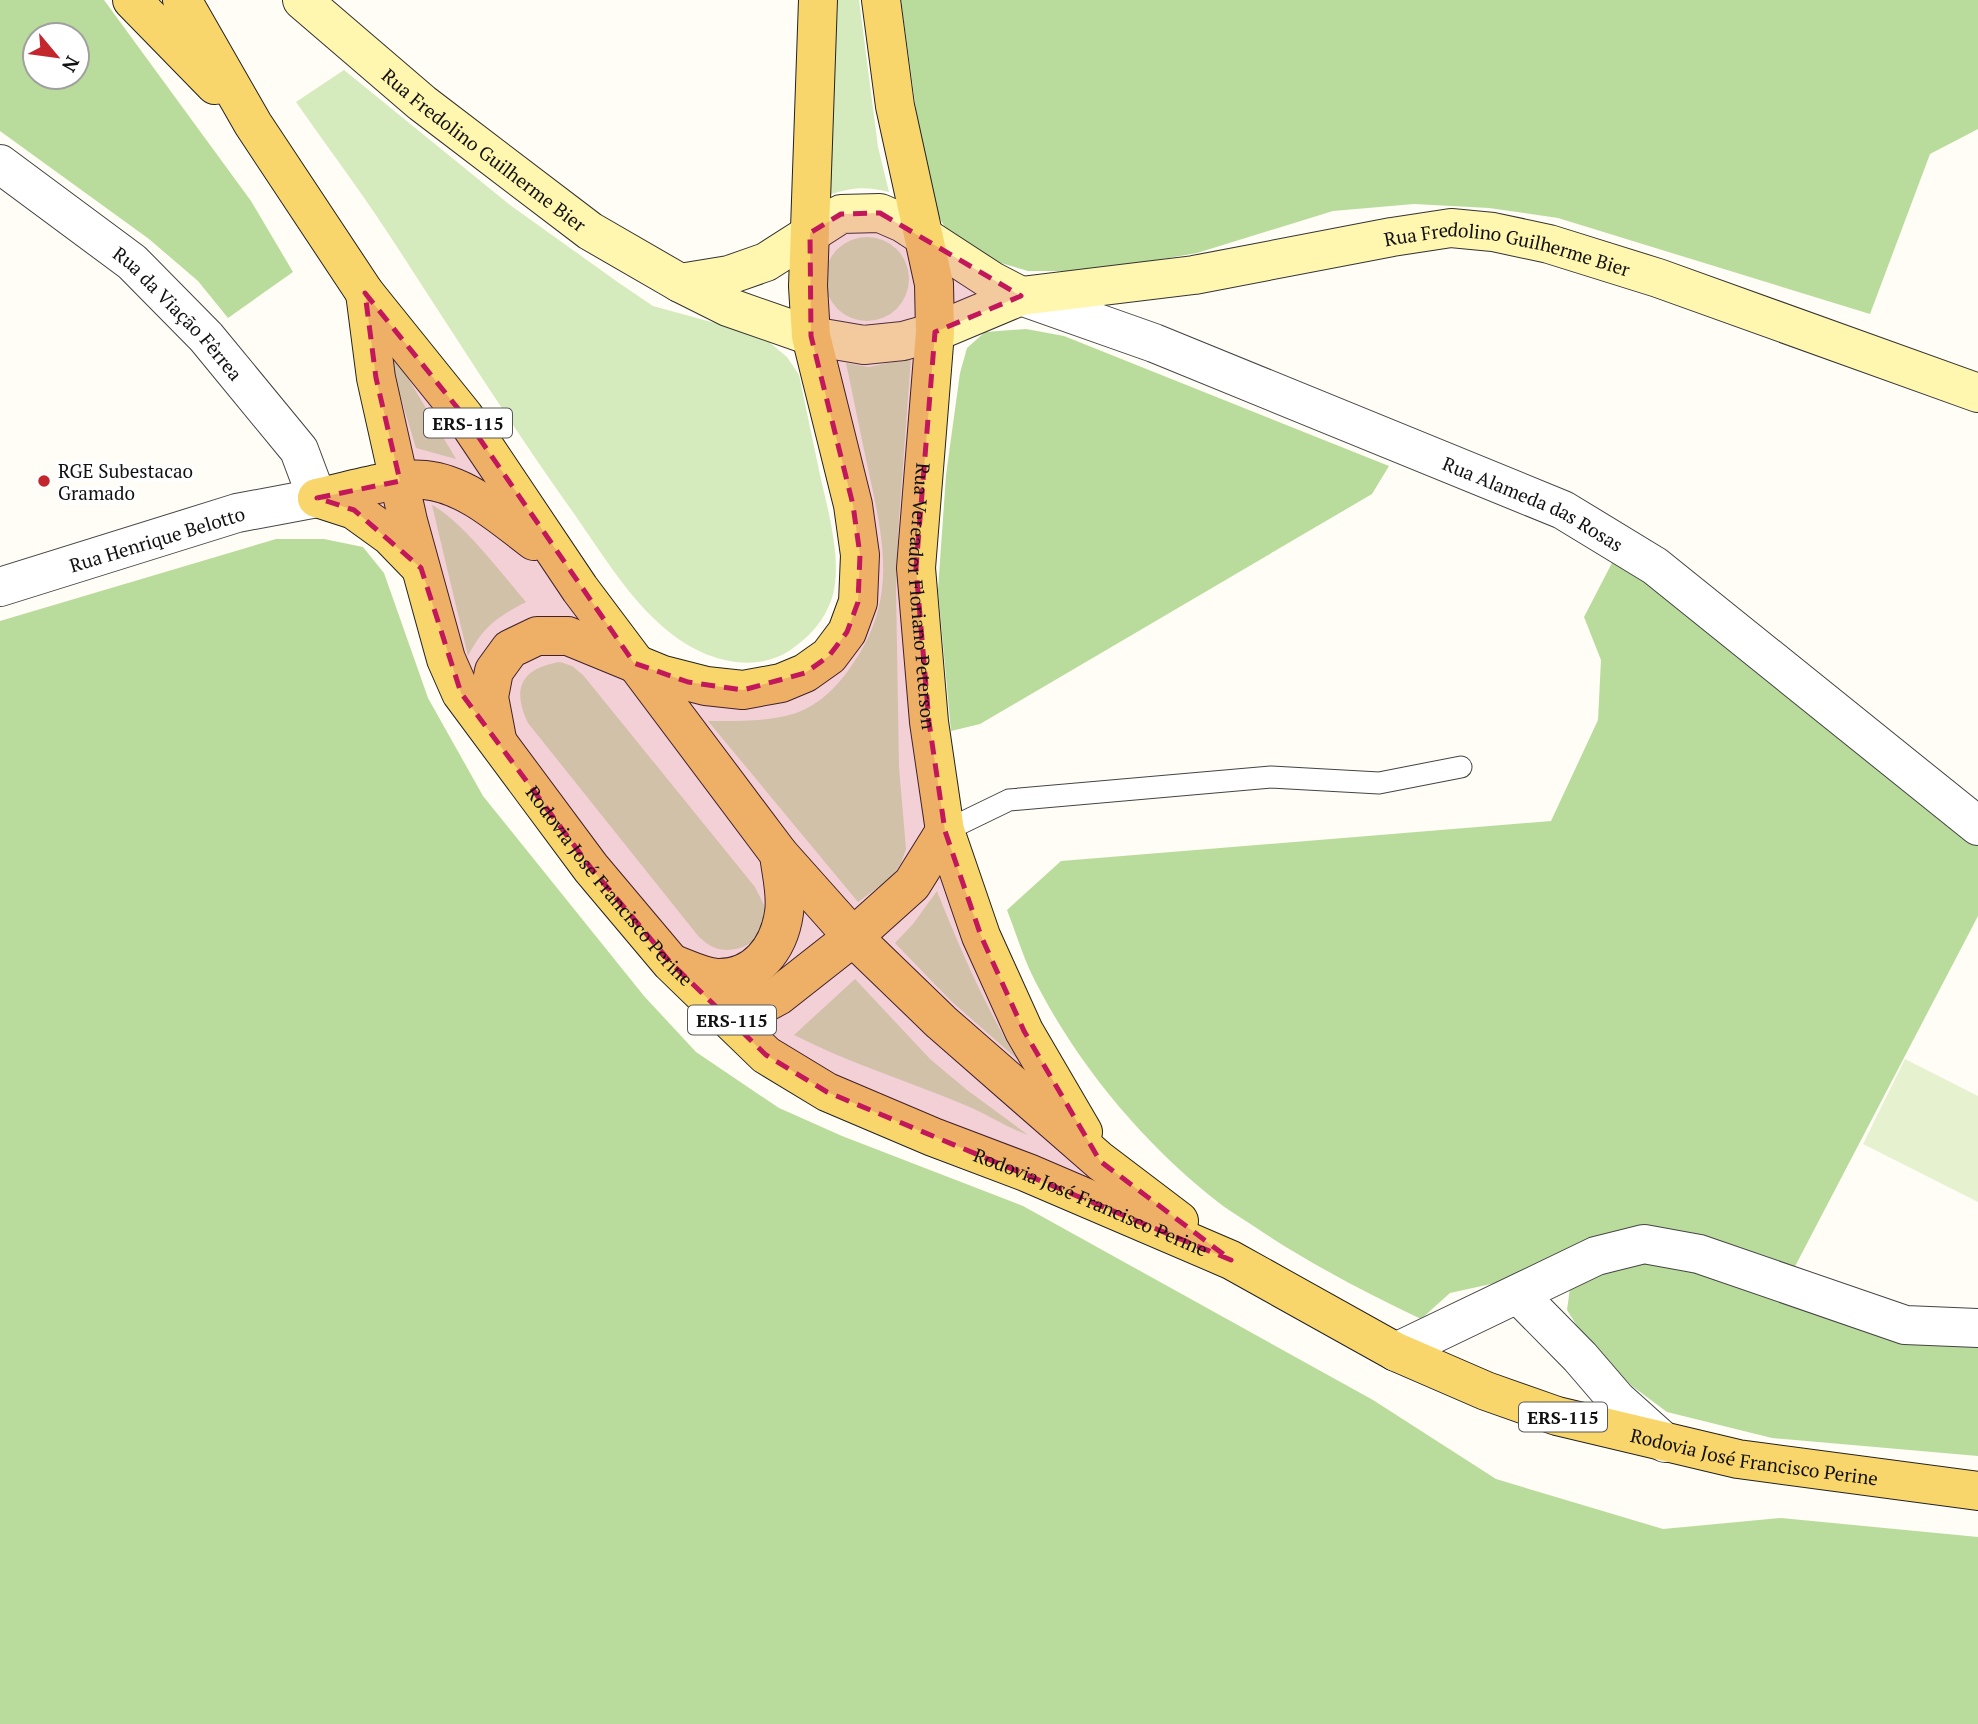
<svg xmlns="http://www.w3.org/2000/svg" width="1978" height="1724" font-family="'PT Serif',serif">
  <rect width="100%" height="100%" fill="#fffdf5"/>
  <path fill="#d5ebbd" d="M838,0H859L878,147L889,192C867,186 851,187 829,195Z
    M344,70L510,205L619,283L653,306L744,331L769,342L787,357L799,375C806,408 813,442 820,475C828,511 843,562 832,598C824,622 809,637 789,651C753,674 705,660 673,635C628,601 598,546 565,501C508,420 455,336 401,253C368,201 331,152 296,102Z
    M825 279a42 42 0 1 1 84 0a42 42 0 1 1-84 0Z
    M389,346L456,459L416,448L386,349Z
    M911,358L899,519L896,589L899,767L906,849L901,863L892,877L858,902L708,721C737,721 765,722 793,714C818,706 836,688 850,668C897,602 885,547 869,473C861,437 854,400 846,363L869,367Z
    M432,505C463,522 502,574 526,602C497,617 483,627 468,656Z
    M560,662L572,666L583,675L755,887C760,898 769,910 766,923C762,944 731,956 713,947C708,945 703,940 699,937L528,723C511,688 522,668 560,662Z
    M937,891C960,949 985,1006 1017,1059L950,1000L895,943L913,924Z
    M855,979L930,1059L967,1090L1028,1135C1006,1127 987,1114 965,1105C908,1081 849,1063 794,1035Z"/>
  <path fill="#b9dc9c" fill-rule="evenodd" d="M0,0H104L251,201L293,272L228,318L198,281L149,239L0,131ZM35,35H77V77H35Z
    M901,0H1978V129L1930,154L1870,314L1558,218L1489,208L1414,204L1333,211L1197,253L1094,271H1028L984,258L947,231L928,198Z
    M1026,329L1064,336L1389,466L1372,494L980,724L951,731L938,590L946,475L960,373L967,348L985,332Z
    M276,539H324L363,547L384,573L428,698L483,796L644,996L696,1052L779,1108L842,1136L1023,1206L1373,1400L1496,1479L1663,1529L1781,1518L1978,1537V1724H0V621Z
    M1614,559L1653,581L1978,840V916L1790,1276L1690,1240L1450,1293L1421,1319C1368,1294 1317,1267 1267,1235C1253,1225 1237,1216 1223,1206C1146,1147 1078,1066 1034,979C1023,957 1016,933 1007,910L1061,861L1551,821L1598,720L1601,660L1584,617Z
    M1642,1257L1978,1342V1456L1772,1438L1667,1412L1632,1386L1589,1345L1567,1310L1570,1288Z"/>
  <path fill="#e6f2cf" d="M1905,1059L1978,1096V1202L1863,1144Z"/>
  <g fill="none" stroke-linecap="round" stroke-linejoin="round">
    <g stroke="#444" stroke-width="23">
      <path id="lane" d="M945,831L1009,800L1271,777L1379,783L1461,767"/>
    </g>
    <g stroke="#444" stroke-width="40">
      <g id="street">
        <path id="s1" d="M0,164L132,262L206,337L299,450L317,498L237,513L0,587"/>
        <path id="s2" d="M1021,296L1154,343L1563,510L1655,566L1978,826"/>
        <path d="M1518,1294L1580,1357L1617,1400L1665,1443"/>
        <path d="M1396,1352L1596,1256L1644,1244L1699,1254L1905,1325L1978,1328"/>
      </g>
    </g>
    <g stroke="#333" stroke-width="40">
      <g id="secondary">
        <path id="s3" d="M302,0L422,103L590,231L680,283L728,307L811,336L864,345L903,341L935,332L1021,296L1194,275L1392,237L1451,228L1493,232L1549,244L1658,278L1978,393"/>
        <path d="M680,283L729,275L766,262L841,214L880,213L903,223L992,281L1021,296"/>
      </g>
    </g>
    <g stroke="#222" stroke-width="40">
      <g id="primary">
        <path d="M132,0L215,85"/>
        <path d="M182,0L253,124L365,293L464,416L580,589L779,854L853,937L941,1022L1100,1161L1179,1221"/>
        <path id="s4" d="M881,0L895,106L934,284L935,332L916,568L929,722L945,831L981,936L1024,1031L1083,1132"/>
        <path id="s5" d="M365,293L376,378L408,521L446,659L461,693L591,868L671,963L766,1055L827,1092L933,1137L1028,1173L1231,1260L1396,1352L1486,1391L1557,1416L1738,1459L1978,1491"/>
        <path d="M317,498C349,491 392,477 425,480C466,484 502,517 534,541"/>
        <path d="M317,498L354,510L390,536L420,567"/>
        <path d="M497,739L489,697L494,671L510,649L537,636H568L663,675L706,686L743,690L781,683L805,673L829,656L847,632L858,602L860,555L853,505L811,336L808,286L818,0"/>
        <path d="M676,965C689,970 703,977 717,978C756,979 779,948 784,913C787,894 781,873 779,854"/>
        <path d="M726,1014L765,1003L778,996L853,937L912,884L945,831"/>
      </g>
    </g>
    <use href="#lane" stroke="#fff" stroke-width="21"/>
    <use href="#street" stroke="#fff" stroke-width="38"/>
    <use href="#secondary" stroke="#fff6b0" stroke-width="38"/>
    <use href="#primary" stroke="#f9d66b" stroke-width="38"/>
  </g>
  <path fill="#c2185b" fill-opacity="0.2" stroke="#c2185b" stroke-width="5" stroke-dasharray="14 9" stroke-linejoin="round" d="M880,213L1021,296L935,332L916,568L929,722L945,831L981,936L1024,1031L1100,1161L1231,1260L827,1092L766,1055L671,963L591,868L461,693L421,568L354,510L317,498L400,481L376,378L365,293L464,416L634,663L688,682L743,690L805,673L829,656L847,632L858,602L860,555L853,505L811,336L810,233L841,214Z"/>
  <circle fill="#c4262e" stroke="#fff" stroke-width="2.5" cx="44" cy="481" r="7"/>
  <g text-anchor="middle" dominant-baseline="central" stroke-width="7" stroke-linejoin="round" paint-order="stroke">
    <g fill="#fff" stroke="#585858" stroke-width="2">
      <rect x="424" y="408.5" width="88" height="29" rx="5"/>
      <rect x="688" y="1005.5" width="88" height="29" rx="5"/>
      <rect x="1519" y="1402.5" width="88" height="29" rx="5"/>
    </g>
    <g font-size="18" font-weight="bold" fill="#111">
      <text x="468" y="423">ERS-115</text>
      <text x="732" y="1020">ERS-115</text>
      <text x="1563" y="1417">ERS-115</text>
    </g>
    <g font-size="19" fill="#111" stroke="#fff">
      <text stroke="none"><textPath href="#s3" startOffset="236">Rua Fredolino Guilherme Bier</textPath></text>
      <text stroke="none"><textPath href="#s3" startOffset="1328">Rua Fredolino Guilherme Bier</textPath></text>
      <text stroke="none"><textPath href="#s1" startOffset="233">Rua da Viação Fêrrea</textPath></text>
      <text stroke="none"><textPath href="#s2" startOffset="553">Rua Alameda das Rosas</textPath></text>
      <text transform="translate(157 539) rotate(-17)">Rua Henrique Belotto</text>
      <text stroke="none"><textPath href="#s4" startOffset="602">Rua Vereador Floriano Peterson</textPath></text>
      <text stroke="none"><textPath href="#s5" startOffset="656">Rodovia José Francisco Perine</textPath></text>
      <text stroke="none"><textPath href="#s5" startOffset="1244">Rodovia José Francisco Perine</textPath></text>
      <text stroke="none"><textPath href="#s5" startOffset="1960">Rodovia José Francisco Perine</textPath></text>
    </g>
    <g font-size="19" fill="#111" stroke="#fff" text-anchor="start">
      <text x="58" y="470">RGE Subestacao<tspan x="58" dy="22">Gramado</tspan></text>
    </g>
  </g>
  <g transform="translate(56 56) rotate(119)"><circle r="33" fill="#ffffff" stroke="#a0a0a0" stroke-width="2"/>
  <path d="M0-5L12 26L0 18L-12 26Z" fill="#c4262e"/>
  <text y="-10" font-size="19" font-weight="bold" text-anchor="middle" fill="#111111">N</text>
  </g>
</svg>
